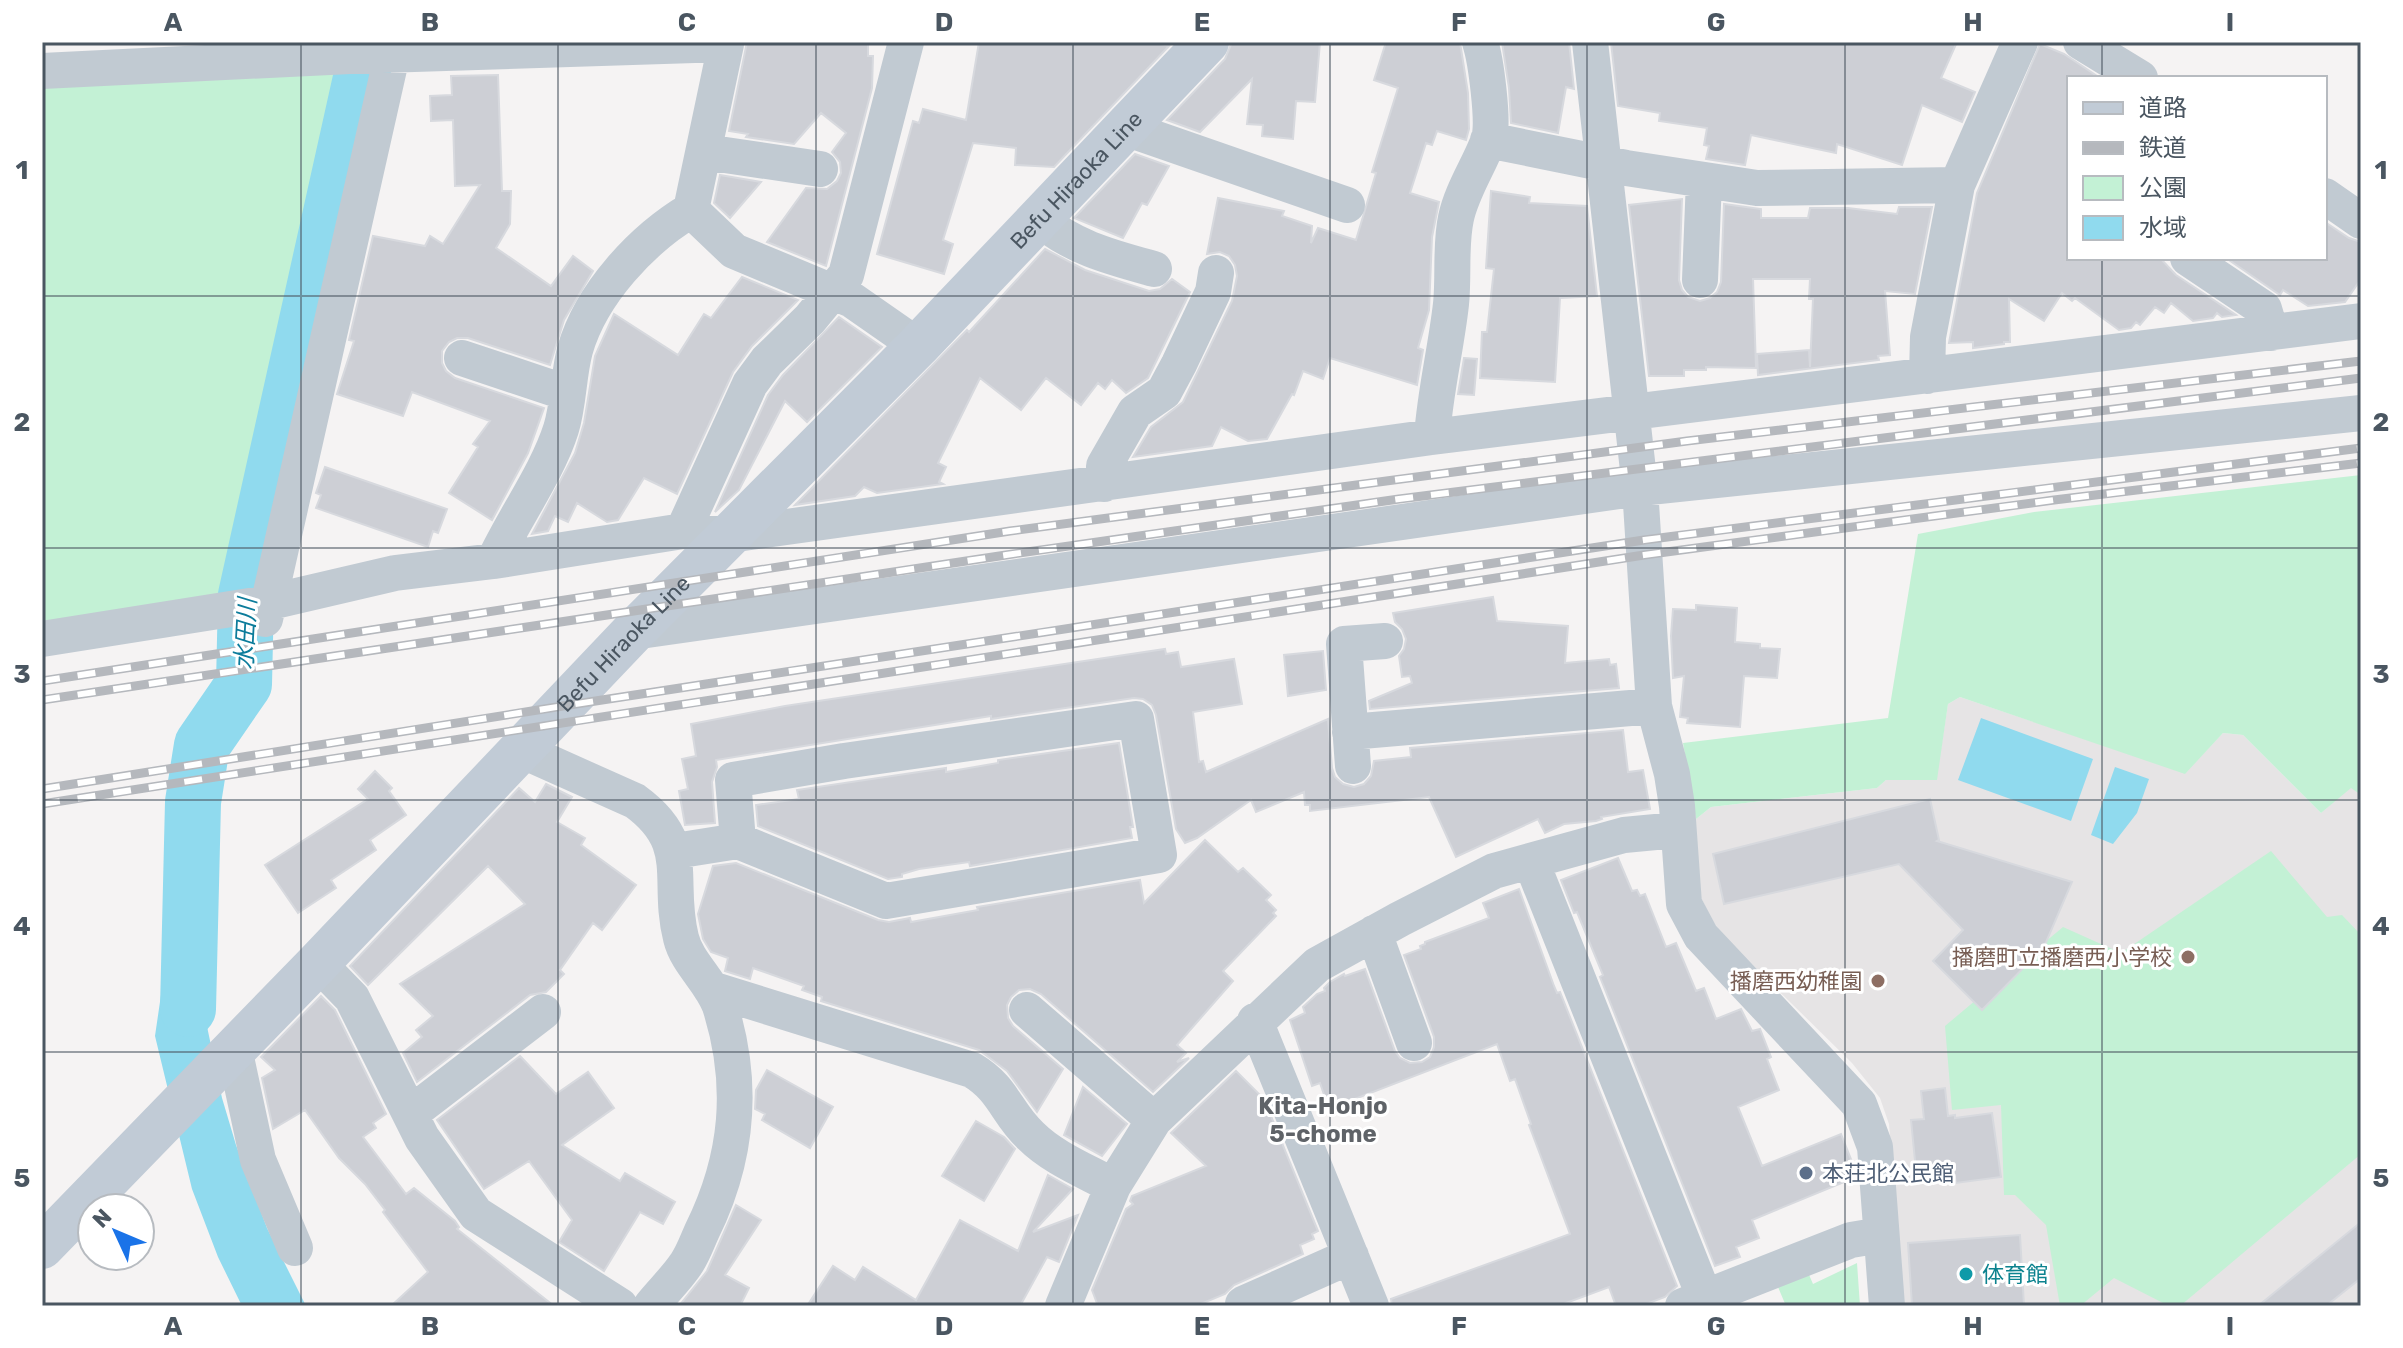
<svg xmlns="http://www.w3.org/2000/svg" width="2403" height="1348" font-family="Rubik,'Noto Sans JP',sans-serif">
  <rect width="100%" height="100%" fill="#f5f3f3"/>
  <path fill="#e6e4e5" d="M1960,697L2185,773L2223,733L2243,735L2321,813L2351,787L2361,795V1306H1904L1889,1124L1880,1098L1852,1063L1726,939L1714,923L1701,898L1692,864L1696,819L1711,807L1877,788L1886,780H1936L1948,704Z"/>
  <path fill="#c3f1d5" d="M350,72L278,397L239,595L42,625V84Z
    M2361,475V795L2351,788L2321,813L2243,735L2223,733L2185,774L1960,697L1948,704L1937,780H1886L1877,788L1711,807L1696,819L1683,743L1888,718L1918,534L2034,512Z
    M2271,851L2327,917L2342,915L2361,935V1154L2180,1306H2169L2114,1278L2080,1306H2060L2046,1225L2015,1195H2004L2001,1105L1952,1110L1945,1026L2063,927L2121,953Z
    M1857,1263L1860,1306H1786L1778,1287L1807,1270L1813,1284Z"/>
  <path fill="#90daee" d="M1981,718L2093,759L2071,821L1958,780Z
    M2115,767L2149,779L2137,813L2113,844L2091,835Z
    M202,923L204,1012L222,1098L236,1145L267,1228L306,1306H242L218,1257L192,1189L155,1036L167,954Z"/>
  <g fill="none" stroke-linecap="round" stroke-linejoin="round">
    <path stroke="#90daee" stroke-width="56" d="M188,1009L193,802L202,745L244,684L246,595L369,42"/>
  </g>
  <path fill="#cdcfd5" stroke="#d7d9de" stroke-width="2" d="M747,42H868V56H873L872,88L826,266L767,242L806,188L827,189L837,181L841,173L840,162L832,152L846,133L821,113L794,144L746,137L748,134L729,131Z
    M979,42H1154L1169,46L1054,167L1015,165L1016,148L973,143L943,240L953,244L944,274L877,254L913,121L919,123L923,109L966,120Z
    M1232,42H1320L1315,102L1296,101L1293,139L1262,136L1263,125L1247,124L1252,79L1200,132L1167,120L1225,59Z
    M1386,42H1460L1468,93L1469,129L1466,140L1437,131L1432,145L1426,143L1410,193L1439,202L1432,237L1429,310L1418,348L1423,350L1417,385L1330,358L1323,379L1303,371L1294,395L1292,394L1267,439L1248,441L1221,427L1212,446L1133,457L1151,427L1183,402L1232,301L1237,276L1235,265L1229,256L1220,252L1207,254L1218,198L1284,211L1282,216L1312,226L1311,243L1318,228L1356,240L1376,173L1372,172L1398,88L1374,80Z
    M1502,42H1569L1574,89L1566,87L1558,133L1511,123L1509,88Z
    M1611,42H1957L1941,78L1975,92L1962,122L1922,105L1902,165L1837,144L1836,153L1751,135L1745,165L1706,159L1709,146L1704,145L1707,128L1659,121L1660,113L1618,106Z
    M2040,44L2064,54L2100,78H2069V258H2160L2176,275L2236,315L2222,317L2217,313L2213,318L2193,321L2171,303L2164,313L2155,307L2140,325L2136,322L2131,328L2119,330L2075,298L2072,301L2062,293L2044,321L2009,299L2010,342H2004V344L1973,348V342L1949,343L1977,193Z
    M498,75L502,191H511L510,224L496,248L551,286L573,256L593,271L564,320L550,365L468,338H457L449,342L442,351V363L446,371L455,378L544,408L528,453L492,520L449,493L478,447L473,444L490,421L412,392L403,416L337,394L354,341L349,340L373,236L425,246L430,236L443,244L480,185L455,186L453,120L431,121L430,96L452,95L451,76Z
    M1135,154L1169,166L1147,205L1142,203L1123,238L1074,218Z
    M720,175L761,182L730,218L714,203Z
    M1491,191L1530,197L1529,203L1587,206L1597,296L1560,298L1555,382L1480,378L1482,332H1487L1494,269L1486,268Z
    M1682,199L1679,280L1682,290L1688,297L1700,301L1710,298L1717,292L1721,282L1724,204L1761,209V218H1808L1810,208H1848L1897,214L1899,207H1932L1915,294L1885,291L1890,355L1878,356L1879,360L1758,375L1757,354L1809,350L1810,367L1813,299H1809L1810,279H1753L1756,368L1706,367V370H1684V376H1649L1629,205Z
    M2325,222L2349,238L2361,242V279L2345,302L2308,306L2283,290L2280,295L2226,258H2325Z
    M1045,249L1085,270L1149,291L1160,289L1172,279L1190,292L1148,378L1126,393L1112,380L1105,389L1098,383L1081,405L1046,378L1021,410L980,378L938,463L946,467L939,482L943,484L877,493L864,487L855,496L795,505L967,330L969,332Z
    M742,277L798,300L752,346L733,372L677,494L644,478L618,520L607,522L577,503L568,522L555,516L548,531L532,534L575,453L584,423L595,356L614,314L678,355L704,314L711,318Z
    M839,317L882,347L807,422L785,401L739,490L715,512L768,395L783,375Z
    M1464,358L1477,359L1474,395L1458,394Z
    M325,467L447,509L438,533L433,531L428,547L316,508L321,495L316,493Z
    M1493,597L1497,621L1568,626L1565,663L1609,659L1610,665L1616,664L1619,688L1370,709L1369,701L1412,683L1410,676L1402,677L1399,656L1404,649L1406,639L1402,629L1395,622L1393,613Z
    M1696,605L1737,608L1735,642L1760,644V648L1780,649L1777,678L1744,676L1740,727L1687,723L1688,718L1680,717L1684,676L1673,678L1671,636L1673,609L1696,610Z
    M1165,649L1166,654L1178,652L1181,667L1234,659L1242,704L1193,712L1199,762L1203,761L1206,772L1328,719L1332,768L1335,777L1343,784L1354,787L1364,784L1371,776L1374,761L1411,757L1410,748L1623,730L1628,772L1643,770L1650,809L1601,817L1602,819L1596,821L1564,824L1545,833L1538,819L1456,857L1429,797L1310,811V805H1305L1304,792L1256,812L1251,800L1197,838L1185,843L1176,829L1156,715L1152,705L1143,699L1134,698L991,719V716L716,760L717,767L712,782L715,823L685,825L679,791L688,789L682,759L696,756L691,724L785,706Z
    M1323,651L1326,690L1288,696L1284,655Z
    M1119,743L1133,827H1130L1132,838L970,866L969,862L919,869L902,874V877L888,879L758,826L756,805L799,799L797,790L946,768V772L998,763V760Z
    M375,771L392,788L389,791L406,815L370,840L376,850L331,880L336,888L298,913L265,865L368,799L358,789Z
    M546,784L572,797L557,822L585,838L581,845L636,885L602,930L593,923L560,970L564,974L546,992L530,995L417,1082L403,1053L422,1037L416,1030L433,1016L400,984L525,904L488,866L368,985L350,966L519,788L535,802Z
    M1930,799L1939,840L1937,841L2072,882L2044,947L1982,1010L1933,961L1963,930L1899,864L1724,904L1713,854Z
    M1205,840L1238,872L1243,868L1271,895L1266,900L1276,910L1273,913L1276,916L1223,971L1233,981L1177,1045L1186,1053L1177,1062L1189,1058L1153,1092L1041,994L1030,989L1019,990L1011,997L1007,1005L1008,1018L1013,1026L1063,1069L1037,1112L1007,1071L979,1050L821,1001L822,997L802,990L804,986L753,968L750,979L725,971L728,958L711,952L703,939L698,914L713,866L736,863L878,920L889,922L910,918L911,922L978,910L977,907L1140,880L1144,903Z
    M1618,858L1632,891L1637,890L1640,896L1645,894L1666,947L1676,943L1696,991L1704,988L1716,1019L1741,1009L1752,1031L1760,1029L1771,1057L1767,1059L1779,1090L1738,1107L1762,1166L1841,1134L1856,1172V1177L1752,1220L1759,1238L1736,1247L1740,1257L1715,1266L1600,977L1603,975L1577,912L1574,913L1561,880Z
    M1519,889L1554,986L1557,993L1560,992L1677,1286L1665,1297L1641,1306H1616L1609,1287L1558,1306H1392L1391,1299L1570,1234L1529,1125L1531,1124L1515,1079L1510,1081L1497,1044L1329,1109L1320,1083L1312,1086L1290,1020L1305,1013L1303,1007L1317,994L1325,991L1324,988L1330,982L1344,974L1345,976L1365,969L1395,1051L1400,1058L1410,1063L1422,1062L1430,1057L1434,1047V1037L1404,955L1421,949L1420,946L1425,944V942L1489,918L1483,903Z
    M321,996L335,1010L386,1114L373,1123L376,1128L363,1137L406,1194L414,1188L455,1221L459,1227L457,1229L554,1306H391L428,1272L383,1212L385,1210L365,1184L339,1158L305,1110L273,1129L262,1078L275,1070L261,1057Z
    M520,1056L556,1094L588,1072L614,1108L562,1145L620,1181L625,1173L675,1202L663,1224L640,1212L604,1271L559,1242L572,1220L529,1161L484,1189L437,1120Z
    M767,1070L833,1107L810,1148L762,1120L765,1114L755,1109L756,1090Z
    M1236,1071L1264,1099L1318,1231L1312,1234L1314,1239L1300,1245L1303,1254L1234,1285L1225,1294L1196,1306H1098L1092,1290L1126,1209L1133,1204L1130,1201L1132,1196L1206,1166L1171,1133Z
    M1083,1087L1127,1124L1102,1156L1064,1135Z
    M1945,1088L1948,1116L1955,1115V1118L1992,1113L2001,1177L1956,1183L1955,1177L1917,1181L1911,1120L1924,1119L1921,1091Z
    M976,1121L1004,1137L1015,1149L984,1201L942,1176Z
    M1048,1175L1073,1189L1033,1232L1078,1215L1059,1262L1047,1257L1020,1306H807L833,1266L855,1280L863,1267L916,1300L960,1220L1018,1251Z
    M736,1205L761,1220L725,1275L749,1288L740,1306H679L707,1271Z
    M2361,1222V1278L2326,1306H2258Z
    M2020,1235L2024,1306H1912L1908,1243Z"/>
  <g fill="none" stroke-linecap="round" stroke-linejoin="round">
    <path stroke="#c1cad2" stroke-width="36" d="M1590,42L1640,488L1654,706L1672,774L1677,806L1684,904L1701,936L1859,1104L1875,1147L1887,1306
      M2081,42L2140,78
      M42,71L350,56L726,44V42
      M1125,128L1347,205
      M1488,140L1626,168L1757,188L1957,185
      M705,152L820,169
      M2325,196L2361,221
      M691,210L734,251L852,300L918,346
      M1039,218C1070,247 1114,258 1154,269
      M2188,258L2264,309L2271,333
      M1700,280L1704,180
      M462,358L567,393
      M1927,376L1928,337L1957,185L2020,42
      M1432,437C1435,392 1446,349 1451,304C1454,276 1450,245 1456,218C1462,190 1479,166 1489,139C1494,122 1486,60 1480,42
      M1104,484V466L1135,412L1164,392L1179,364L1213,292L1216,273
      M683,531L750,384L767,361L810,319L846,275L906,42
      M494,561C514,518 547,473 561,429C569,403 568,376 575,350C591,294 642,239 691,210L726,44
      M265,619L395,42
      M633,632L1640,488L2361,413
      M42,639L262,604L395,573L494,561L683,531L729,535L1432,437L2361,321
      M1350,732L1654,706
      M521,750L635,801C694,844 666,879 681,938C687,963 711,981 720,1006C745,1085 738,1158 702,1231C697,1242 693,1254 686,1264C676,1279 662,1292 651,1306
      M1353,766L1344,644L1385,641
      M675,851L738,841L886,901L1159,855L1136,719L844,761L733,780L738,841
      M1531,861L1708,1306
      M1374,933L1414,1043
      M318,963L352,998L422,1138L476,1214L620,1306
      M711,989L972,1070C1004,1089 1006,1113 1031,1136C1053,1158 1086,1171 1113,1186
      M1027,1010L1154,1120
      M1255,1021L1371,1306
      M234,1048L258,1160L295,1248
      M410,1114L543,1012
      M1063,1306L1113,1186L1154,1120L1317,965L1400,919L1494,871L1624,835L1677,830
      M1244,1306L1243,1304L1351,1256
      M1683,1306L1851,1240L1881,1235"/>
    <path stroke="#c1cbd6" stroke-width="44" id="s1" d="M42,1247L318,963L633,632L918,346L1207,42"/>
    <g stroke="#b5b8bd" stroke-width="9">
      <path id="rail" d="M42,681L1010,531L1687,441L2361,361
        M42,700L1006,555L1399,499L2361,378
        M42,789L563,706L1644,540L2361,448
        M42,804L1644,555L2054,500L2361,463"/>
    </g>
    <use href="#rail" stroke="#fff" stroke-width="6" stroke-dasharray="18" stroke-linecap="butt"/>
  </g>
  <path fill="none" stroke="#4a5661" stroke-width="2" stroke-opacity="0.55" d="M301,42V1306M558,42V1306M816,42V1306M1073,42V1306M1330,42V1306M1587,42V1306M1845,42V1306M2102,42V78M2102,258V1306M42,296H2361M42,548H2361M42,800H2361M42,1052H2361"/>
  <g fill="#8d6e63" stroke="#fff" stroke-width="3">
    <circle cx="2188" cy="957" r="8"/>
    <circle cx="1878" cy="981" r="8"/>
  </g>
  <circle fill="#5c6f8a" stroke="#fff" stroke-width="3" cx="1806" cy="1173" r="8"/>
  <circle fill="#0f9aa8" stroke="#fff" stroke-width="3" cx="1966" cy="1274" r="8"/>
  <g text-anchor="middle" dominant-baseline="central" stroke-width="6" stroke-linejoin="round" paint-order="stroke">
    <g font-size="22" fill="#4a5661" stroke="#fff">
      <text stroke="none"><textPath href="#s1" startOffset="1486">Befu Hiraoka Line</textPath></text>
      <text stroke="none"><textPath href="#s1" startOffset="838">Befu Hiraoka Line</textPath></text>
    </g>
    <g font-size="22" fill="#785e54" stroke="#fff" text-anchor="end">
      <text x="2172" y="957">播磨町立播磨西小学校</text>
      <text x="1862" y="981">播磨西幼稚園</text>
    </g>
    <g font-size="22" fill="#4e5e75" stroke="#fff" text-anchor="start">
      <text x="1822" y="1173">本荘北公民館</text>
    </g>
    <g font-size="22" fill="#0d838f" stroke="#fff" text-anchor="start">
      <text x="1982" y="1274">体育館</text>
    </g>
    <g font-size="24" font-style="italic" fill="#0c7c9b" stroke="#fff">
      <text transform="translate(246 634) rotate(-87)">水田川</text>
    </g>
    <g font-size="24" font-weight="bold" fill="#5f6368" stroke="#fff">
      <text x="1323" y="1106">Kita-Honjo<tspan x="1323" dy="28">5-chome</tspan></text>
    </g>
  </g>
  <rect width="2403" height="1348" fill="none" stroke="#ffffff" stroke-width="88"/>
  <rect x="2067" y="76" width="260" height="184" fill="#ffffff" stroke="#b7bbc0" stroke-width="2"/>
  <rect x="2083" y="102" width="40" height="12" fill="#c1cbd6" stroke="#b7bbc0" stroke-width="2"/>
  <text x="2139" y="116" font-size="24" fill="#4a5661">道路</text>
  <rect x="2083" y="142" width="40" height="12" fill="#b5b8bd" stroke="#b7bbc0" stroke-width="2"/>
  <text x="2139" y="156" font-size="24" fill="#4a5661">鉄道</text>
  <rect x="2083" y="176" width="40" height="24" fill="#c3f1d5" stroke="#b7bbc0" stroke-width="2"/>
  <text x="2139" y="196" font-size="24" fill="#4a5661">公園</text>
  <rect x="2083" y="216" width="40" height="24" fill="#90daee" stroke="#b7bbc0" stroke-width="2"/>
  <text x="2139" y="236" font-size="24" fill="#4a5661">水域</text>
  <g transform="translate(116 1232) rotate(314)"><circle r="38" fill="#ffffff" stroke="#b7bbc0" stroke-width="2"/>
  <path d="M0-6L14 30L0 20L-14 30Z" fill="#1a73e8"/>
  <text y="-12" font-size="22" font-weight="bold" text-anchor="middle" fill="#4a5661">N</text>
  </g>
  <rect x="44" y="44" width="2315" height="1260" fill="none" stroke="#4a5661" stroke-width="3"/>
  <g font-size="26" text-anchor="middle" font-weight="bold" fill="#4a5661">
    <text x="173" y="31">A</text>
    <text x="430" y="31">B</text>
    <text x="687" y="31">C</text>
    <text x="944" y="31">D</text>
    <text x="1202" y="31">E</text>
    <text x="1459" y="31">F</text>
    <text x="1716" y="31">G</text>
    <text x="1973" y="31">H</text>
    <text x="2230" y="31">I</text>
    <text x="22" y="179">1</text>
    <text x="2381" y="179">1</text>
    <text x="22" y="431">2</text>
    <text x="2381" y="431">2</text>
    <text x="22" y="683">3</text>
    <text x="2381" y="683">3</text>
    <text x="22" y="935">4</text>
    <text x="2381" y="935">4</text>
    <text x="22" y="1187">5</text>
    <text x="2381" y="1187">5</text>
    <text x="173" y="1335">A</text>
    <text x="430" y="1335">B</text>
    <text x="687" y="1335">C</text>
    <text x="944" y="1335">D</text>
    <text x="1202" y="1335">E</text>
    <text x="1459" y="1335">F</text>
    <text x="1716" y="1335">G</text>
    <text x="1973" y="1335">H</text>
    <text x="2230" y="1335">I</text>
  </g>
</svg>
